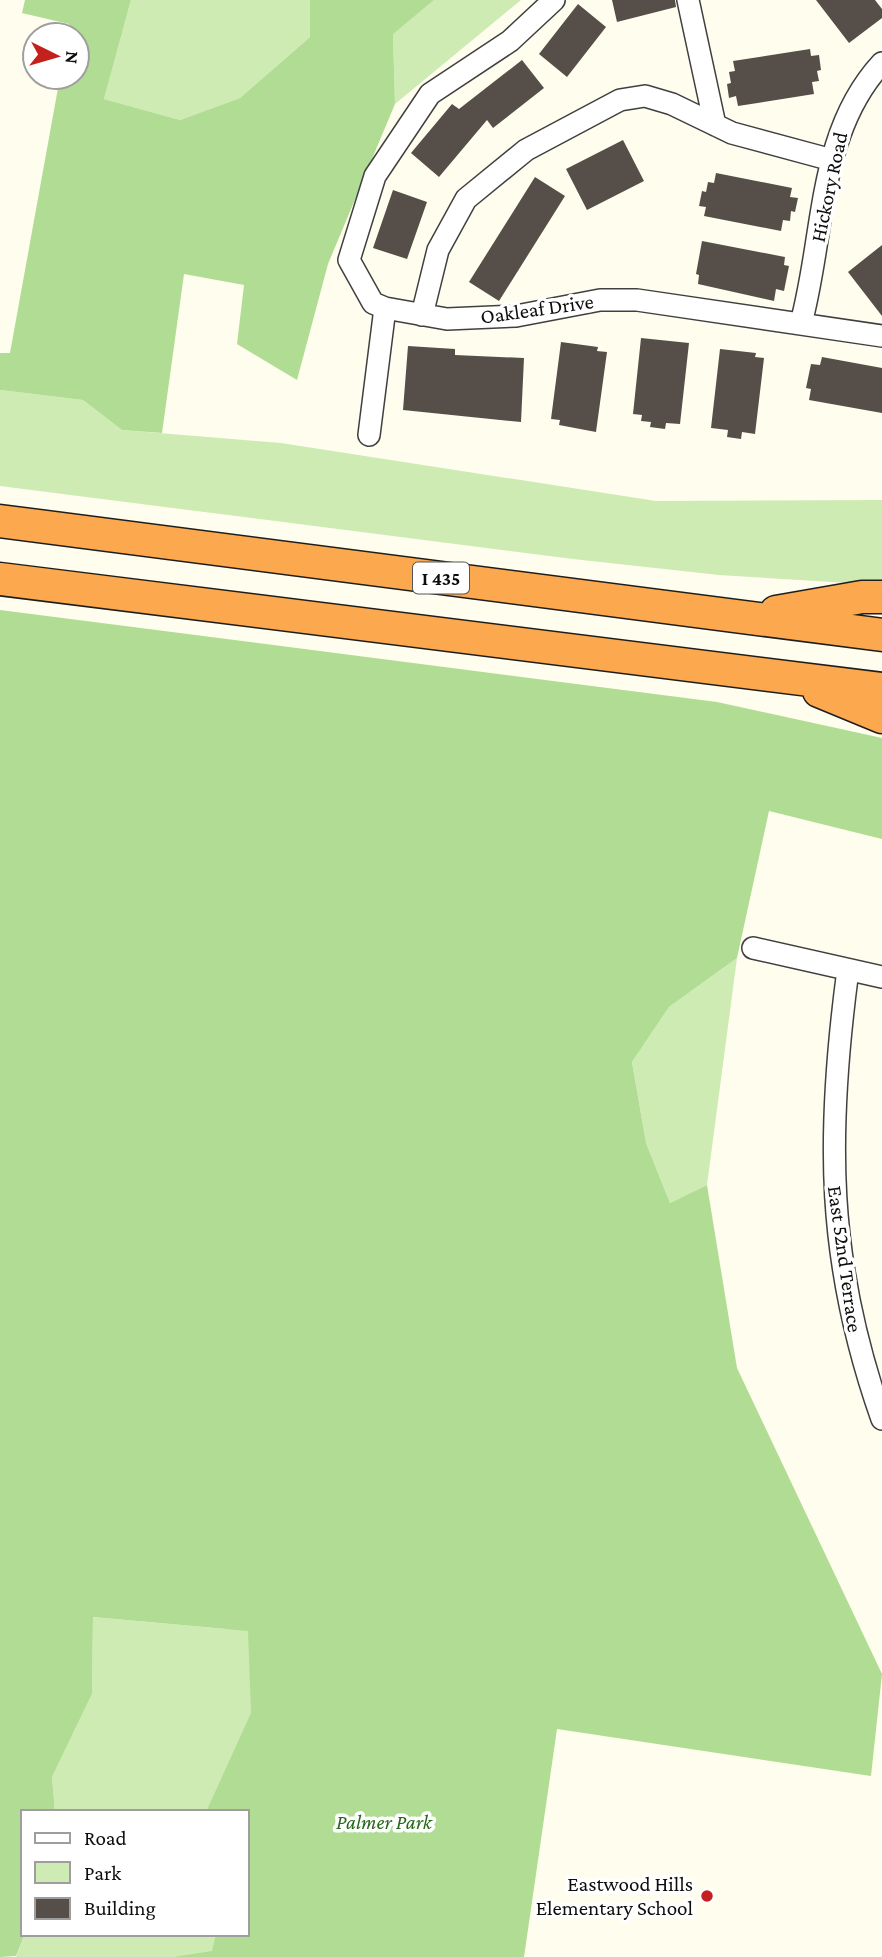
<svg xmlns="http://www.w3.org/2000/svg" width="882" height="1957" font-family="'Crimson Pro',serif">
  <rect width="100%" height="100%" fill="#fffded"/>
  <path fill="#ceebb4" d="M131,0H310L311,36L240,98L180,120L104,99Z
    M434,0H521L395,104L393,33Z
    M0,390L83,400L122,430L281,443L656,501L882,500V585L719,575L573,559L0,486Z
    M737,958L707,1185L670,1203L646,1143L632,1062L669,1007Z
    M232,1611L524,1957H16L25,1934H247V1812H55L52,1777L92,1694L93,1617L225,1629Z"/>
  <path fill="#b0dd93" d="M25,0H131L104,99L180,120L240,98L310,37V0H434L393,34L395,104L328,264L297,380L237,344L244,285L184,274L162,433L122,430L83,400L0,390V353H10L60,77H77V35H68L69,24L22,13Z
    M0,610L717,702L882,738V839L769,811L737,958L669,1007L632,1062L646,1143L670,1203L707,1185L737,1368L882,1674L871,1776L557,1729L524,1957H174L212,1951L216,1934H247V1812H206L251,1713L248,1631L93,1617L92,1694L52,1777L55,1812H23L25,1934L16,1956L0,1957Z"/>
  <path fill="#564f49" d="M612,0H675L676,7L617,22Z
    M816,0H875L882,9V18L849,43Z
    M578,4L606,27L567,77L539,54Z
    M810,49L811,56L819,55L821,70L817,71L819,81L812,82L814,94L738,106L736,96L729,98L727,84L731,83L729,72L735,71L733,61Z
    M522,60L544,88L493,128L487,120L439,177L411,153L452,104L459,109Z
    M623,140L644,181L587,210L566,169Z
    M716,173L792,188L790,197L798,198L795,212L791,211L790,221L783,220L781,231L704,216L706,207L699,206L702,191L706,192L708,182L714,183Z
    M535,177L565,196L499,301L469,282Z
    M393,190L427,202L407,259L373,248Z
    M702,241L785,257L784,265L789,266L784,291L776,289L774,301L698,284L699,275L696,274Z
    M882,245V316L848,272Z
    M641,338L689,343L680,424L666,423L665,429L650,427L651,422L641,421L642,415L633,414Z
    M561,342L598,347L597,351L607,352L596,432L559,425L560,420L551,419Z
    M408,346L455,349V355L524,358L521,422L403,410Z
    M720,349L756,353L755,357L764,358L755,434L742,432L741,439L727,437L728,430L711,428Z
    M822,357L882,368V413L809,400L811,389L806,388L811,364L820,365Z"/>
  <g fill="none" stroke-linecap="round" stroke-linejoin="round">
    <g stroke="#404040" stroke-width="24">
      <path id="minor" d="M554,0L510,41L430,94L375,176L349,260L373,303L385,308L447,319L516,316L600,300H637L882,336
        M688,0L715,125
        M422,315L438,250L466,199L526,150L620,100L645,96L672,104L732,133L832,160
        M801,323C825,235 817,133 882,63
        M369,435L385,308
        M753,948L882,977
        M848,970C826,1134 826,1261 882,1419"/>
    </g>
    <g stroke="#1e1e1e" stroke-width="35">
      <path id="highway" d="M0,521L882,635
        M0,579L882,689
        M776,612L862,597H882
        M819,691L882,717"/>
    </g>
    <use href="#minor" stroke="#fff" stroke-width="21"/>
    <use href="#highway" stroke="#fca84e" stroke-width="32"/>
  </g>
  <circle fill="#c4201e" stroke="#fff" stroke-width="2.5" cx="707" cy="1896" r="7"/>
  <g text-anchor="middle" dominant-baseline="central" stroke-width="7" stroke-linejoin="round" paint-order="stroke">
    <rect fill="#fff" stroke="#565656" stroke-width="2" x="413" y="562.5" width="56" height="31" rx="5"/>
    <g font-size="19" font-weight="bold" fill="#0d0d0d">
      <text x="441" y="578">I 435</text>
    </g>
    <g font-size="21" fill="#0d0d0d" stroke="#fff">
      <text transform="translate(829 187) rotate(-78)">Hickory Road</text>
      <text transform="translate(537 309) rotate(-8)">Oakleaf Drive</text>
      <text transform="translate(845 1259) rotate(82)">East 52nd Terrace</text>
    </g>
    <g font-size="21" font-style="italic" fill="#25681a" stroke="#fff">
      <text x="384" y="1822">Palmer Park</text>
    </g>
    <g font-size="21" fill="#0d0d0d" stroke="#fff" text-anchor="end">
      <text x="693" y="1884">Eastwood Hills<tspan x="693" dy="24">Elementary School</tspan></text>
    </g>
  </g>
  <rect x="21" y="1810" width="228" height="126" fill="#ffffff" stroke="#9e9e9e" stroke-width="2"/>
  <rect x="35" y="1833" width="35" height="10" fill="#ffffff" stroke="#9e9e9e" stroke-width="2"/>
  <text x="84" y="1845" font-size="21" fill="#0d0d0d">Road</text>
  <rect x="35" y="1862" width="35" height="21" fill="#ceebb4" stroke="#9e9e9e" stroke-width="2"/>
  <text x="84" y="1880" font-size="21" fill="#0d0d0d">Park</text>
  <rect x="35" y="1898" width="35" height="21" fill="#564f49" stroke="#9e9e9e" stroke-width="2"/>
  <text x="84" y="1915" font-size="21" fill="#0d0d0d">Building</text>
  <g transform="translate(56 56) rotate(95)"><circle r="33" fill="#ffffff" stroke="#9e9e9e" stroke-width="2"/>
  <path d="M0-5L12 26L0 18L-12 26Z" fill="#c4201e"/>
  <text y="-10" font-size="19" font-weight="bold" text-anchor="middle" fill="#0d0d0d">N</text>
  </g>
</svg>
